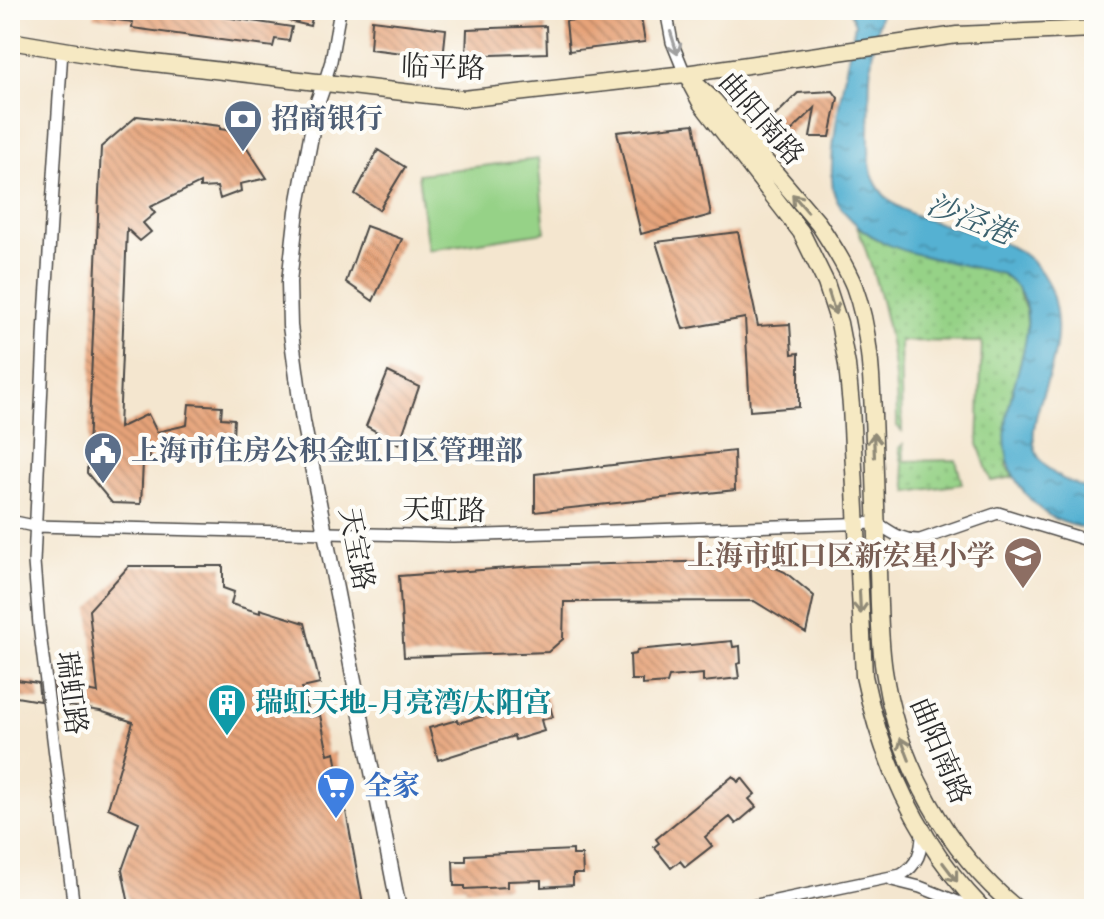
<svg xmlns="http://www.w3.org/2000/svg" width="1104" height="919" font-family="'Libre Bodoni','Noto Serif SC',serif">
  <defs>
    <pattern id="grass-dots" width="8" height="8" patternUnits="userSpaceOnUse" patternTransform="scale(2)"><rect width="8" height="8" fill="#96d287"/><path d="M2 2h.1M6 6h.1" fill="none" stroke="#81b475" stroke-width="1.8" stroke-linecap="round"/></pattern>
    <pattern id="water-ripples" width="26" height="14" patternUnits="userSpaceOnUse" patternTransform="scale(2)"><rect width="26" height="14" fill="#54b1d2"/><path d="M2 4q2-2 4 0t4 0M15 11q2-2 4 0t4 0" fill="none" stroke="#4690ab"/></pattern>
    <pattern id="building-back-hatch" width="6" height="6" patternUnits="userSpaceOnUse" patternTransform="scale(2)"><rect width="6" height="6" fill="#e6a379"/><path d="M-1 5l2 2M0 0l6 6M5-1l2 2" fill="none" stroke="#bb8563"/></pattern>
  </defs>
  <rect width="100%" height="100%" fill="#fdfcf7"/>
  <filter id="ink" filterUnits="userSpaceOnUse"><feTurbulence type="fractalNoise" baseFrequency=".0125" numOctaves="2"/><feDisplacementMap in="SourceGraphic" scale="16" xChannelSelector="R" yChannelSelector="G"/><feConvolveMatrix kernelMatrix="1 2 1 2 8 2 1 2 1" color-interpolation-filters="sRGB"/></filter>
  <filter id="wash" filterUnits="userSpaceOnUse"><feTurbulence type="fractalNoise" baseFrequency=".006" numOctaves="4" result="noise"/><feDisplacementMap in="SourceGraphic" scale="32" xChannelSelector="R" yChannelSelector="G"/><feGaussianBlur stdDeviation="1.8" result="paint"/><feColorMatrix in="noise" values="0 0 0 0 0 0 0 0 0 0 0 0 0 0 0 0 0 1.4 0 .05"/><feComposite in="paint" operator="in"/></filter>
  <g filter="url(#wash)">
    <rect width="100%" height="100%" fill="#f4e6cf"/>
    <path fill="url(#grass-dots)" stroke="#607e59" stroke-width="2" d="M857,226L879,241L905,250L1002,274L1016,286L1026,311L1028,335L1007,466L1013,477L991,481L978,444L982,342L900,341L902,431L897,426C898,356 882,292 857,226Z
      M903,444L904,461L956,460L962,484L908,492L899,448Z"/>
    <path fill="#96d287" stroke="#607e59" stroke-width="2" d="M538,159L545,232L428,250L418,174Z"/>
    <path fill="url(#water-ripples)" stroke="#406e7e" stroke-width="2" d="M849,10H881C877,32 871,54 870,76C869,94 870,113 869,131C869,146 868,165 874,179C905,252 1050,202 1057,322C1062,396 981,459 1094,491V530C1063,524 1045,519 1025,493C963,419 1074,322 1002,274C968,265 906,256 877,239C861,230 841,213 835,196C823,165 848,60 855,24Z"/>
    <g id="blocks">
      <path fill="url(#building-back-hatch)" d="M95,10H177L292,27L289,41L275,39L273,47L132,28L133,22L94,17Z
        M292,10L313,14L310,26L289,21Z
        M640,12L645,42L569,51L566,21Z
        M372,20L446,29L443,58L370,49Z
        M546,26L547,53L466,56L467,29Z
        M833,91L838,98L830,137H810L815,108L784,138L769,122L798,93Z
        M137,116L220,126V129L236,131L267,178L240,184L241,191L220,199L217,187L200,188V183L150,207L155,213L143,223L151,232L140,241L127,229L119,428L148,414L157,432L187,425L189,404L222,406L221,418L234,419L232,455L231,459L217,458V446L201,444V439L148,451L151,458L143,462L141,504L112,503L87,473L101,147Z
        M694,124L711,215L641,234L617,132Z
        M378,150L405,167L379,210L355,194Z
        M366,226L402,239L373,301L346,282Z
        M738,232L758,326L790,324L792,354L799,353V407L750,411L745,318L683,329L656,242Z
        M388,372L419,387L399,444L366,426Z
        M734,451L735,490L535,512V474Z
        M758,560L785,572L814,596L806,633L754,601L564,602L563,639L548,652L404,657L399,576L535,566Z
        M129,566H223V588L234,592L231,604L260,613V609L305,623L320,684L302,688L309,717L320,715L328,754L335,752L364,909H130L122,870L139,822L108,808L133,722L100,711L57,704L55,686L98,693L89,610Z
        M732,641L733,647L740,646L741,663L737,664L739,678L703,682V674L669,677L667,683L642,685V680H631L630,655L636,654L637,650Z
        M10,679L38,683L40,701L10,696Z
        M547,696L553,717L541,720L544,731L515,740L514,736L438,760L429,728L457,720L458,723L495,713L493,706L512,701L513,706Z
        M733,776L738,782L742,778L755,794L749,799L756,807L736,824L730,817L705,837L712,846L685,867L680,861L671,868L654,847L659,843L656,839Z
        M573,850V855H582L583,874H573V885L541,887V880L507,881V887L465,889V886H454L453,861H466V855Z"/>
    </g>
  </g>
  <g filter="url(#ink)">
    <use href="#blocks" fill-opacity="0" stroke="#494744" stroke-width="2"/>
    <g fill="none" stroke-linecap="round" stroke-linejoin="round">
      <g stroke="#494744" stroke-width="14">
        <path id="minor" d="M666,10L672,42L685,74
          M62,50L45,316L34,562L39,625L74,909
          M324,84L331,61L340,10
          M10,521L34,526L453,536L877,523C892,533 902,541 920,540L998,513L1094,542
          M892,880L920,887L976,909
          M737,909L901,875C918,865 922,851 922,832"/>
      </g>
      <g stroke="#494744" stroke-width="17">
        <path id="tertiary" d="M324,84L317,104L297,211L289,282L290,326L303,421L399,909"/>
      </g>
      <g stroke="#494744" stroke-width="19">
        <path id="secondary" d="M10,41L111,58L463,99L685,74L957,35L1094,29
          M685,74L714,101L818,223C831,243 845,264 854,286C872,334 872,391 874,442C875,484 877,526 878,569C879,603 879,638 884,671C898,763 946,850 1017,909
          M692,86L701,103L801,232L826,283L839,323L847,365L851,406L864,676C882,763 920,845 983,909"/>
      </g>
      <use href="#minor" stroke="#fff" stroke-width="11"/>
      <use href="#tertiary" stroke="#fff" stroke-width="14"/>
      <use href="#secondary" stroke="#f6e9c3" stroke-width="16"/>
    </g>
    <defs><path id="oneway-shaft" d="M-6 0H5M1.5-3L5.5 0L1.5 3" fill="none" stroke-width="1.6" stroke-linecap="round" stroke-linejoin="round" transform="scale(2)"/></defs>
    <use stroke="#a0a0a0" href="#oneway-shaft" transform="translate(674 43) rotate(73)"/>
    <g stroke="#908a77">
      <use href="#oneway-shaft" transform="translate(800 203) rotate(-131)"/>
      <use href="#oneway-shaft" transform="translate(832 303) rotate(73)"/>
      <use href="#oneway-shaft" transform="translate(874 445) rotate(-92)"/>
      <use href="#oneway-shaft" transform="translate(860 602) rotate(87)"/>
      <use href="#oneway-shaft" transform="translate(905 749) rotate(-111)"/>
      <use href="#oneway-shaft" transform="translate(950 872) rotate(53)"/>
    </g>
  </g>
  <defs>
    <g id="bank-pin" transform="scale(2)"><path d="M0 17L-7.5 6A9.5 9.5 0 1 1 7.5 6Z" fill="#5c6f8a" stroke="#fdfcf7"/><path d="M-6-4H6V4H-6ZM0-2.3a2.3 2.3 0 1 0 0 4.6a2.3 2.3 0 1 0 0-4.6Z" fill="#fff"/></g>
    <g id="civic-pin" transform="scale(2)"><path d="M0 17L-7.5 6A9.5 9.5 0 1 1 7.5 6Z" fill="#5c6f8a" stroke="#fdfcf7"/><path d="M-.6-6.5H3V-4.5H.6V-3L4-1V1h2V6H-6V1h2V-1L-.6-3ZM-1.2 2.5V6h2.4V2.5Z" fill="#fff"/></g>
    <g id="school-pin" transform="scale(2)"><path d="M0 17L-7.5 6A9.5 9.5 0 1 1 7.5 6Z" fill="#8d6e63" stroke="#fdfcf7"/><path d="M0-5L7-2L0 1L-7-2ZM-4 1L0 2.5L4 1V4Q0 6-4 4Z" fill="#fff"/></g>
    <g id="building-pin" transform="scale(2)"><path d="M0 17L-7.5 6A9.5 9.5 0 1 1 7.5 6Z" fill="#0f9aa8" stroke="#fdfcf7"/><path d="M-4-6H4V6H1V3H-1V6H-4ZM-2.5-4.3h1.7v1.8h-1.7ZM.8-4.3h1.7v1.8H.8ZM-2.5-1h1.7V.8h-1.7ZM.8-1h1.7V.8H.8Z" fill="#fff"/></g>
    <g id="supermarket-pin" transform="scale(2)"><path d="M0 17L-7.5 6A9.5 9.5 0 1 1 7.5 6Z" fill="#3f7fe0" stroke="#fdfcf7"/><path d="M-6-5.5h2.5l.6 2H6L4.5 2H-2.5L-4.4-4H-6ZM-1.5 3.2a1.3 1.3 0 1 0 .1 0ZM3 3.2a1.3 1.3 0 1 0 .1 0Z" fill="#fff"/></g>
  </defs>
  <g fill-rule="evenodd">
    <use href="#bank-pin" x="243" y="119"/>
    <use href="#civic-pin" x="103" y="451"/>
    <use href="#school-pin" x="1023" y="556"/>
    <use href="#building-pin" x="227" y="703"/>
    <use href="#supermarket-pin" x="336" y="786"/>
  </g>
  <g text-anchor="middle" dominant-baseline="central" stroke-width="8" stroke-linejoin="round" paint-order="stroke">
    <g font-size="28" fill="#2b2b2b" stroke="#fdfcf7">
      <text transform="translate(443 68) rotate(2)">临平路</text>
      <text transform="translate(761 119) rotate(49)">曲阳南路</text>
      <text transform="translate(444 511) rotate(1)">天虹路</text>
      <text transform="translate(356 549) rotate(79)">天宝路</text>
      <text transform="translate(71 693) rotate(83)">瑞虹路</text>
      <text transform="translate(940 751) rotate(67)">曲阳南路</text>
    </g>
    <g font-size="28" font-weight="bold" fill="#4e5e75" stroke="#fdfcf7" text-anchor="start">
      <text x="271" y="119">招商银行</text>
      <text x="131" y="451">上海市住房公积金虹口区管理部</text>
    </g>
    <g font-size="28" font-weight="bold" fill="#785e54" stroke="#fdfcf7" text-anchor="end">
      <text x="995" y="556">上海市虹口区新宏星小学</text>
    </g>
    <g font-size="28" font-weight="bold" fill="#0d838f" stroke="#fdfcf7" text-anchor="start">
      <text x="255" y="703">瑞虹天地-月亮湾/太阳宫</text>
    </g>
    <g font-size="28" font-weight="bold" fill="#366cbe" stroke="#fdfcf7" text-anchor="start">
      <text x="364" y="786">全家</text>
    </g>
    <g font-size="30" font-style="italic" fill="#3b616e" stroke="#fdfcf7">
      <text transform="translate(970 220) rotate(21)">沙泾港</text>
    </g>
  </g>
  <rect width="1104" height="919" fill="none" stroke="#fdfcf7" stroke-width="40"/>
</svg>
